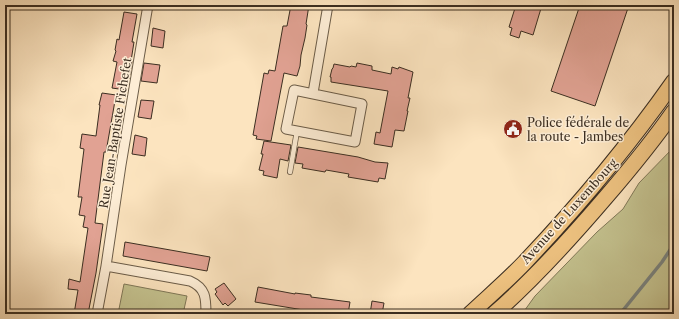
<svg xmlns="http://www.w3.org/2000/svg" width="679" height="319" font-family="'Libre Caslon Text',serif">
  <rect width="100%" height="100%" fill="#fce4bf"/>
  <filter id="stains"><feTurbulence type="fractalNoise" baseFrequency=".005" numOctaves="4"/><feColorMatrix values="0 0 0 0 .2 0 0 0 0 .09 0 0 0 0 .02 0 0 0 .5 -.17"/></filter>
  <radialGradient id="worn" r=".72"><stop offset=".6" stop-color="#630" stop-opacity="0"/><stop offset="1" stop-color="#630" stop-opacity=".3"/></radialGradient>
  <path fill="#c4c28f" stroke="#807858" d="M674,147V314H522L535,296L597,232L623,209L639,183Z
    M124,284L187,296L183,314H118Z"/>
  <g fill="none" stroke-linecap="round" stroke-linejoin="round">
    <path stroke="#7a837f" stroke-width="3.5" d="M620,314L662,262L674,244"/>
  </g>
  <path fill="#e1a293" stroke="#3b2e21" d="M291,5H309L306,24L307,25L305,38L301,55L300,66L297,76L284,73L271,141L256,139L257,136L253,135L264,73L268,74L269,70L275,71L283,26H287Z
    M516,5H542L533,35L521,31L519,38L510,35L512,28L509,27Z
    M580,5H629L595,106L551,91Z
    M124,12L137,14L132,42H134L131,61H132L129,79H127L126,90L112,88L117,62L113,61L116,51L115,50L117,39L119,40Z
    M153,28L165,31L163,48L151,46Z
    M144,63L160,65L157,83L141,81Z
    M357,63L372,66V70L391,74L392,67L398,69L399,67L413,72L408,98H410L407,111H408L404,131L395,130L392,147L374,144L376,132L380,133L388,91L331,82V77H330L332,69L333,68L334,64L350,67L351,66L356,67Z
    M102,93L116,95L106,152H104L95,223L103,224L96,273L88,314H74L78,290L68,289L69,279L80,282L88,228L83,227L85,216L79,215L82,197H78L84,149L80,148L82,134L96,136L100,105H99Z
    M141,100L154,101L151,119L138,117Z
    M135,135L147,138L145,156L132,154Z
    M264,141L291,145L288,161L280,159L277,178L263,175L264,171L259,170L263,154H261Z
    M298,147L358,157L375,162L388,163L385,179L379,178L378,182L348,177L349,174L326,170L325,172L302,168L303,164L295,163Z
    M125,242L210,257L207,271L123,256Z
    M224,283L236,299L228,306L225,303L223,305L215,294L217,292L215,289Z
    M258,287L295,294V293L311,295V297L350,302L348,314H328L255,302Z
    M372,301L384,303L382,314H370Z"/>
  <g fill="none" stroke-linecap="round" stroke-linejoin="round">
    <g stroke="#6b5c48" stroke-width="6">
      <path id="service" d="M290,172L297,131"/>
    </g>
    <g stroke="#6b5c48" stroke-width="11">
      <path id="minor" d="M294,90L362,104L355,142L286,129Z
        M313,93L328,5
        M106,266L121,165L148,5
        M97,314L106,266L190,281C206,288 206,298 206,314"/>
    </g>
    <g stroke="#3b2e21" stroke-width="17">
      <path id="primary" d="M470,314C488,297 508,280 525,262C579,205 629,145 674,81
        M494,314C535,278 571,238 606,197C630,169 653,141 674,111"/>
    </g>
    <use href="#service" stroke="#fdedd5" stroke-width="4.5"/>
    <use href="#minor" stroke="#fdedd5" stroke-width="9"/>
    <use href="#primary" stroke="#eec280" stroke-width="15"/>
  </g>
  <defs>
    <g id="civic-disc" transform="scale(1)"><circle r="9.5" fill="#8f2418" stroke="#fdedd5"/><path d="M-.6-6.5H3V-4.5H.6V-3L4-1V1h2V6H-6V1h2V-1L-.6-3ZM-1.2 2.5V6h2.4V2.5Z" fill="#fff"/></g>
  </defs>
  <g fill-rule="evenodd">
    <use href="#civic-disc" x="513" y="129"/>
  </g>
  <g text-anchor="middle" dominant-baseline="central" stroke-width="3" stroke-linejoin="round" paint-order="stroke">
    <g font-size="12" fill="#3b2e21" stroke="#fdedd5" text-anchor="start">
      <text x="527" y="122">Police fédérale de<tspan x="527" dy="14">la route - Jambes</tspan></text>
    </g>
    <g font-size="12" fill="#3b2e21" stroke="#fdedd5">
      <text transform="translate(115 133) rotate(-81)">Rue Jean-Baptiste Fichefet</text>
      <text transform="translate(569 211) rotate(-48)">Avenue de Luxembourg</text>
    </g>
  </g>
  <rect width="679" height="319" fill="none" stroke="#fce4bf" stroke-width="20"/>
  <rect x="6" y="6" width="667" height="307" fill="none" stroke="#3b2e21" stroke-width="2"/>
  <rect x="10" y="10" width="659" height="299" fill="none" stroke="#3b2e21"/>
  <rect width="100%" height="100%" filter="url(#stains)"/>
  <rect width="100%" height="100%" fill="url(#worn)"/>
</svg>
